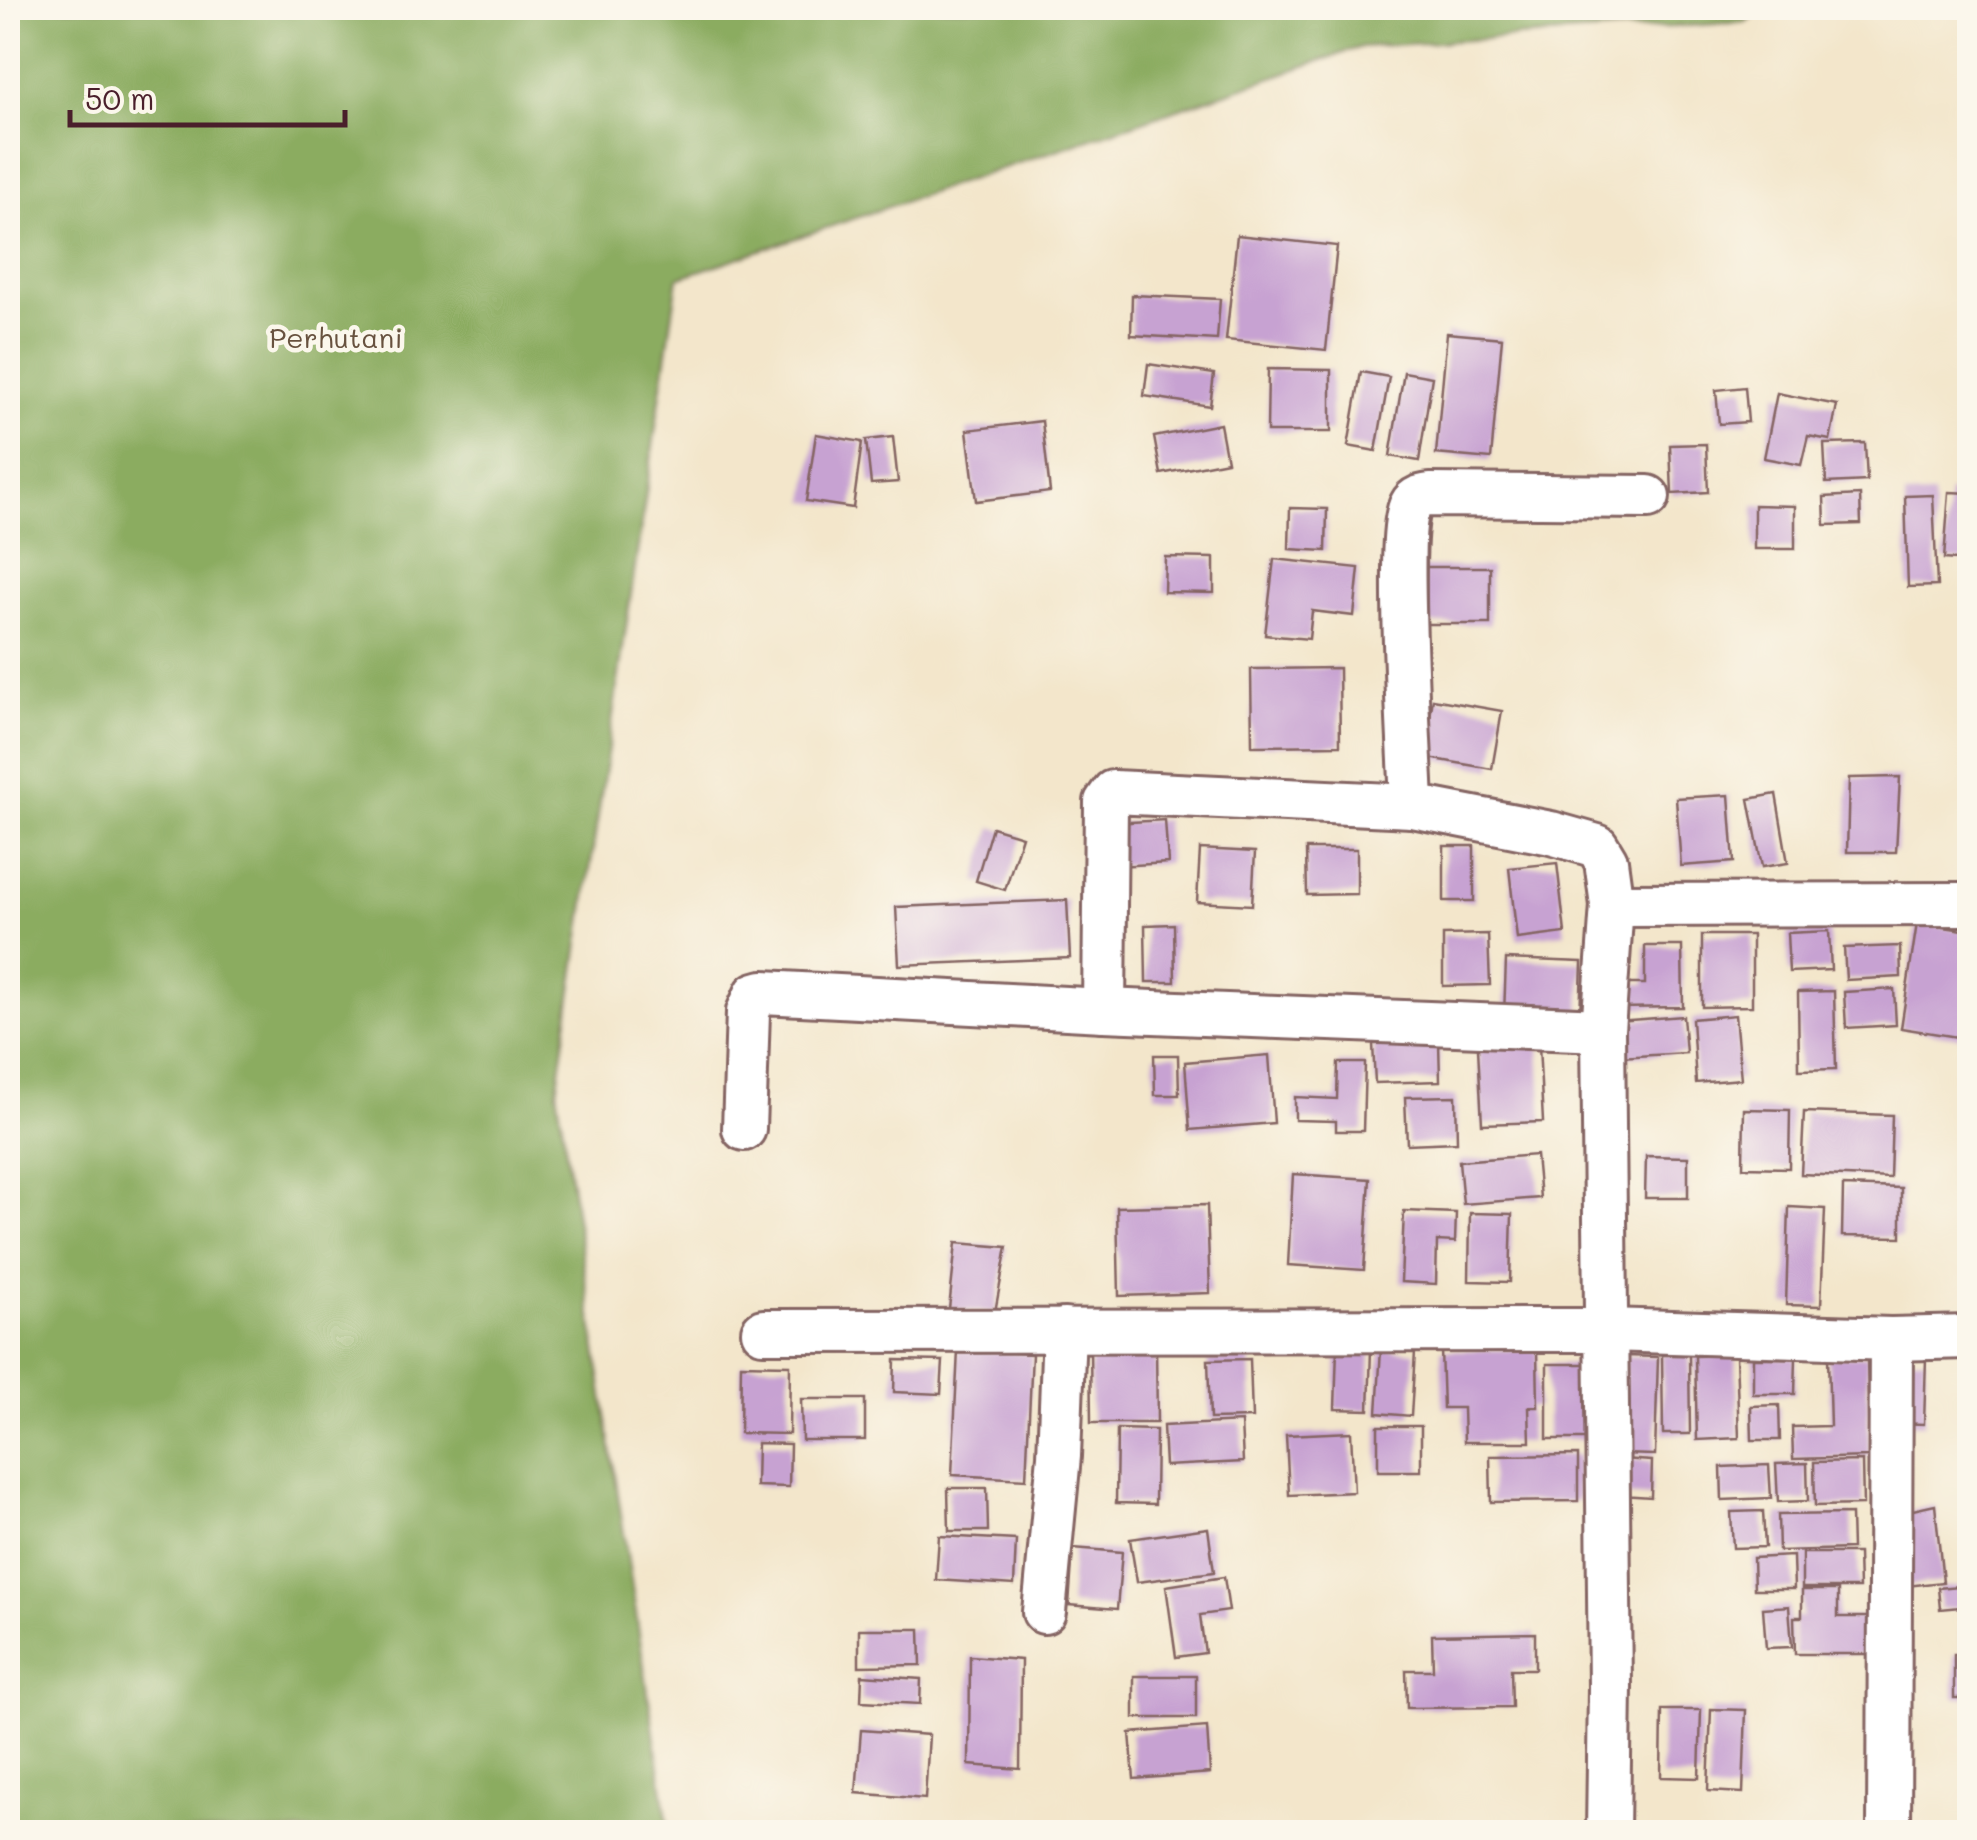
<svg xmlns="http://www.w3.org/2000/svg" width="1977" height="1840" font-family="Mali,sans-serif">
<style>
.forest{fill:#8bac61;stroke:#6a6646;stroke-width:2.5}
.building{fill:#c7a2d2}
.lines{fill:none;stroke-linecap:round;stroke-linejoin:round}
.minor-casing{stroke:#856563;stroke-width:48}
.minor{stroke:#fff;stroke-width:42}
.labels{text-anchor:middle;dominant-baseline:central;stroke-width:9;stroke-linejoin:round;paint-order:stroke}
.park-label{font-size:28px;fill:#68523f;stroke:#fbf7ec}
</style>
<rect width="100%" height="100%" fill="#fbf7ec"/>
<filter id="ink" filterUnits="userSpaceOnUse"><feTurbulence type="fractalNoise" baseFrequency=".01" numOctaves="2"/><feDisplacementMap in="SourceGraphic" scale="20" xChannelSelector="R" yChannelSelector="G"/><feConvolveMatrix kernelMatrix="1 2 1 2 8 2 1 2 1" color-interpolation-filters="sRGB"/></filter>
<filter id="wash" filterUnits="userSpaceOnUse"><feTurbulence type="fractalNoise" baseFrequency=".0048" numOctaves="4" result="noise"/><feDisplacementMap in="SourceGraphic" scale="40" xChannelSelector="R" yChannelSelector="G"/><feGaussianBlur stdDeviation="2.25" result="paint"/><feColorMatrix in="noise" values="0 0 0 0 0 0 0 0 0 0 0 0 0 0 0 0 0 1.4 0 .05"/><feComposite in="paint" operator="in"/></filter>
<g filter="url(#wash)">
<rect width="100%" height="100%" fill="#f3e6cb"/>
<path class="forest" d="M 8,8 L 1767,8 L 1745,22 L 1361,47 L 678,278 L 557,1091 L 669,1832 L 8,1832 Z"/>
<g id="blocks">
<g class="building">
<path d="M 1237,235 L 1337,246 L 1326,350 L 1226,340 Z"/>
<path d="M 1132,295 L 1220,299 L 1217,340 L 1131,335 Z"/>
<path d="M 1447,333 L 1502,338 L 1491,459 L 1436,454 Z"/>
<path d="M 1148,364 L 1214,374 L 1210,406 L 1144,396 Z"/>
<path d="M 1268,369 L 1331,370 L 1331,432 L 1267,432 Z"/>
<path d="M 1361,372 L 1389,377 L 1376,451 L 1348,446 Z"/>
<path d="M 1404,372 L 1432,377 L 1419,461 L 1390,456 Z"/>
<path d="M 1745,387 L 1748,422 L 1719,424 L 1716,390 Z"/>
<path d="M 1777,393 L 1837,405 L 1830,440 L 1808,436 L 1801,465 L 1764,458 Z"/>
<path d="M 1042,421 L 1050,492 L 976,501 L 967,430 Z"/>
<path d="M 1220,424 L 1227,461 L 1161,474 L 1154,437 Z"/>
<path d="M 816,434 L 862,442 L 853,508 L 806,501 Z"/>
<path d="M 893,437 L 898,482 L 871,484 L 866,440 Z"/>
<path d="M 1865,443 L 1867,481 L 1826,483 L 1824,444 Z"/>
<path d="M 1706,444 L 1708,492 L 1672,494 L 1670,445 Z"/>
<path d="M 1949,492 L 1970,493 L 1970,561 L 1944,559 Z"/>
<path d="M 1860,495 L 1861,524 L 1825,525 L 1824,497 Z"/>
<path d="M 1933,495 L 1937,586 L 1908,587 L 1905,496 Z"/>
<path d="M 1754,505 L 1795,506 L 1795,549 L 1754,549 Z"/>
<path d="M 1290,508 L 1327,509 L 1326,551 L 1289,549 Z"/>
<path d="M 1165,557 L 1214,558 L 1214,593 L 1164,592 Z"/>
<path d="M 1274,559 L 1359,568 L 1354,616 L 1312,611 L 1309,639 L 1265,635 Z"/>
<rect x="1416" y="567" width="74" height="57"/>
<path d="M 1339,668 L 1340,745 L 1252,746 L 1251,669 Z"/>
<path d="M 1433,699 L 1502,711 L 1492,769 L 1423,757 Z"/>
<path d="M 1900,777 L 1896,852 L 1847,852 L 1849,778 Z"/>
<path d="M 1776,794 L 1788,863 L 1762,867 L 1749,799 Z"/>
<path d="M 1729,795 L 1734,862 L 1681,866 L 1676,798 Z"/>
<path d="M 1165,820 L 1168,863 L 1117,866 L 1114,823 Z"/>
<path d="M 992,827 L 1022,836 L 1005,890 L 976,881 Z"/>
<rect x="1444" y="846" width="30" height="55"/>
<path d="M 1200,849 L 1255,852 L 1252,905 L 1197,902 Z"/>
<path d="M 1306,849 L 1357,849 L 1357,894 L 1307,895 Z"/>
<path d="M 1557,863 L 1565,933 L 1517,939 L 1509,868 Z"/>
<path d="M 1067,900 L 1070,958 L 899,965 L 896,907 Z"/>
<path d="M 1917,923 L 1970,931 L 1970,1039 L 1901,1028 Z"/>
<path d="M 1174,924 L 1175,982 L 1146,982 L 1145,925 Z"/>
<path d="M 1829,931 L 1831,970 L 1789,972 L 1787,933 Z"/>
<path d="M 1488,934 L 1490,985 L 1443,986 L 1443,935 Z"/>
<path d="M 1702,935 L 1752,935 L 1752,1006 L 1702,1007 Z"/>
<path d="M 1645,946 L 1682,946 L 1683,1007 L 1615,1008 L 1615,984 L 1645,984 Z"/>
<path d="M 1900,946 L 1901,977 L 1846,980 L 1844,948 Z"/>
<path d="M 1506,959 L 1582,962 L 1580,1020 L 1504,1016 Z"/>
<path d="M 1894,989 L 1896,1025 L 1846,1028 L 1844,992 Z"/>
<path d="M 1834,991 L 1836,1069 L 1799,1070 L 1798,992 Z"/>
<path d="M 1735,1015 L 1741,1079 L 1696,1083 L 1692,1019 Z"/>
<path d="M 1683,1016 L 1686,1053 L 1620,1057 L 1617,1021 Z"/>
<path d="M 1439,1042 L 1440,1081 L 1375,1083 L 1373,1044 Z"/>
<path d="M 1539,1045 L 1543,1122 L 1482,1124 L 1478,1048 Z"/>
<path d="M 1154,1055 L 1178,1055 L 1179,1095 L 1155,1095 Z"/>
<path d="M 1269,1055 L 1274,1123 L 1190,1130 L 1185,1062 Z"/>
<path d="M 1338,1063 L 1365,1063 L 1363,1131 L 1336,1131 L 1336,1121 L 1295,1120 L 1295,1097 L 1337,1099 Z"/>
<path d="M 1456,1096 L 1457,1142 L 1407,1144 L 1405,1097 Z"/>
<path d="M 1744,1109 L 1790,1110 L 1789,1168 L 1743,1167 Z"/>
<path d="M 1804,1112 L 1892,1115 L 1890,1178 L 1801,1174 Z"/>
<path d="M 1536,1155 L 1540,1198 L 1463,1204 L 1459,1161 Z"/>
<path d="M 1646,1156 L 1688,1157 L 1688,1198 L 1645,1198 Z"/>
<path d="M 1293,1174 L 1370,1179 L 1364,1270 L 1288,1265 Z"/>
<path d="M 1843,1186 L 1901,1188 L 1901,1237 L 1842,1236 Z"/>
<path d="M 1207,1205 L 1210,1293 L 1119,1296 L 1117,1207 Z"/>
<path d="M 1789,1207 L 1825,1209 L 1821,1306 L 1786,1305 Z"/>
<path d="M 1404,1211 L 1456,1213 L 1455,1242 L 1437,1241 L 1436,1284 L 1401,1282 Z"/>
<path d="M 1470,1213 L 1512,1214 L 1510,1282 L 1469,1281 Z"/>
<path d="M 956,1243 L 1007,1247 L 995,1312 L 949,1309 Z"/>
<path d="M 1156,1346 L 1157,1423 L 1091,1423 L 1090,1347 Z"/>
<path d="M 1337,1348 L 1371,1349 L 1369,1410 L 1335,1409 Z"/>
<path d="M 1381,1349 L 1415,1352 L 1411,1416 L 1377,1413 Z"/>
<path d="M 958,1350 L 1032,1354 L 1026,1479 L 952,1475 Z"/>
<path d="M 1441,1350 L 1537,1350 L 1538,1407 L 1529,1407 L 1530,1442 L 1464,1442 L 1463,1408 L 1443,1408 Z"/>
<path d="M 1662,1355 L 1689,1355 L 1690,1434 L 1663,1434 Z"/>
<path d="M 1736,1355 L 1739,1438 L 1697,1440 L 1695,1356 Z"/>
<path d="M 1625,1356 L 1658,1357 L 1655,1455 L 1622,1454 Z"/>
<path d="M 1867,1356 L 1869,1457 L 1793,1459 L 1792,1427 L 1830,1426 L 1828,1357 Z"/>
<path d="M 1900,1357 L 1926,1358 L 1924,1424 L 1897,1423 Z"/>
<path d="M 1753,1358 L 1796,1358 L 1795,1394 L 1753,1394 Z"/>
<path d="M 1250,1359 L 1252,1418 L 1210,1419 L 1208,1360 Z"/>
<path d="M 895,1360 L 943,1361 L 941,1394 L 894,1392 Z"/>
<path d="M 741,1364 L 790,1365 L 789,1434 L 740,1433 Z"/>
<rect x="1547" y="1364" width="48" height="75"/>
<path d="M 801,1399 L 865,1399 L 865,1440 L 802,1440 Z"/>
<path d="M 1779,1405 L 1780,1440 L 1752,1440 L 1751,1406 Z"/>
<path d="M 1241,1422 L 1243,1462 L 1165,1466 L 1163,1426 Z"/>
<rect x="1378" y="1426" width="43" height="45"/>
<path d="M 1117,1429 L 1156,1430 L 1155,1504 L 1116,1503 Z"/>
<path d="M 1351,1432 L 1354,1492 L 1289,1495 L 1286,1435 Z"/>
<path d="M 757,1443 L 790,1444 L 789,1487 L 756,1486 Z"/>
<path d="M 1578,1455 L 1578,1501 L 1491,1502 L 1490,1456 Z"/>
<path d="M 1622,1459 L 1652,1461 L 1651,1497 L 1621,1495 Z"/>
<path d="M 1862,1461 L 1863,1505 L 1815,1506 L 1814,1462 Z"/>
<path d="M 1807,1463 L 1808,1501 L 1778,1502 L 1776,1464 Z"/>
<path d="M 1769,1465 L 1771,1498 L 1722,1500 L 1721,1467 Z"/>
<path d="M 948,1488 L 987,1488 L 988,1531 L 949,1531 Z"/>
<path d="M 1935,1505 L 1943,1582 L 1897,1587 L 1904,1512 Z"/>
<path d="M 1763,1511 L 1765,1547 L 1733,1548 L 1731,1512 Z"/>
<path d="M 1851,1514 L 1852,1549 L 1779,1551 L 1778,1515 Z"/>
<path d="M 1208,1528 L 1214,1572 L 1137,1582 L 1130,1539 Z"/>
<path d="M 939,1536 L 1016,1540 L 1014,1585 L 936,1580 Z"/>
<path d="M 1073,1548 L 1122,1552 L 1117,1609 L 1069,1605 Z"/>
<path d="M 1802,1553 L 1858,1553 L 1859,1588 L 1802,1588 Z"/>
<path d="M 1793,1556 L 1794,1589 L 1754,1589 L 1753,1558 Z"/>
<path d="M 1224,1577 L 1229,1611 L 1200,1615 L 1205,1653 L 1176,1657 L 1166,1586 Z"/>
<path d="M 1970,1585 L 1970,1606 L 1940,1609 L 1938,1588 Z"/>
<path d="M 1802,1590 L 1838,1590 L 1838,1617 L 1870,1617 L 1869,1654 L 1795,1654 L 1794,1617 L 1802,1617 Z"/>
<path d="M 1789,1606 L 1792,1647 L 1766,1648 L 1763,1608 Z"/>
<path d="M 1962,1613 L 1970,1613 L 1970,1647 L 1961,1647 Z"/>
<path d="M 859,1629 L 920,1629 L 921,1665 L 859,1666 Z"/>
<path d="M 1535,1633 L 1535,1669 L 1511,1669 L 1512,1707 L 1407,1708 L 1406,1670 L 1433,1670 L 1432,1635 Z"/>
<rect x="1954" y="1654" width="16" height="44"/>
<path d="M 970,1656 L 1021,1660 L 1020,1769 L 969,1765 Z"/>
<path d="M 862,1675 L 921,1679 L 920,1704 L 861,1701 Z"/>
<rect x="1134" y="1676" width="62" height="42"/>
<path d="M 1711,1709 L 1746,1710 L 1743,1793 L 1708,1791 Z"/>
<path d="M 1662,1710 L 1701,1710 L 1699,1778 L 1661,1777 Z"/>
<path d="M 1207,1727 L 1210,1773 L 1134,1779 L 1130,1733 Z"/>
<path d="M 861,1730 L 929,1735 L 925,1799 L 856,1793 Z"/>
</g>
</g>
</g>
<g filter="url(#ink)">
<use href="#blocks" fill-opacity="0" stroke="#856563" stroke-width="2.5"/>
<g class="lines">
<defs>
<g id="minor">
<path d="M 1648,497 L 1430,495 C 1422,496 1415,497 1411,505 C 1395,528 1411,762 1412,806 L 1551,833 L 1597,846 L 1606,861 L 1612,905 L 1970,904"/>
<path d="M 1104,1010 L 1106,802 L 1113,792 L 1412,806"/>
<path d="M 1603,1030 L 1610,1687 L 1608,1832"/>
<path d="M 744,1129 L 748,1012 L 756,994 L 763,992 L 1104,1010 L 1603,1030 L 1612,905"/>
<path d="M 763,1331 L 1608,1330 L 1891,1339 L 1970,1337"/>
<path d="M 1044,1612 L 1059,1456 L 1064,1330"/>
<path d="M 1889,1832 L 1891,1339"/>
</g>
</defs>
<use href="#minor" class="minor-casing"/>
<use href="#minor" class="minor"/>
</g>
</g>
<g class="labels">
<g class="park-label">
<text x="336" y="337">Perhutani</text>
</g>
</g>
<rect width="1977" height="1840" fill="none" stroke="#fbf7ec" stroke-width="40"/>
<path d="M70 110v15h275v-15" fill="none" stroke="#4a1f2b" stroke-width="5"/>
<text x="85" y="110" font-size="30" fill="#4a1f2b" stroke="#fbf7ec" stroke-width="8" paint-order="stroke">50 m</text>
</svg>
